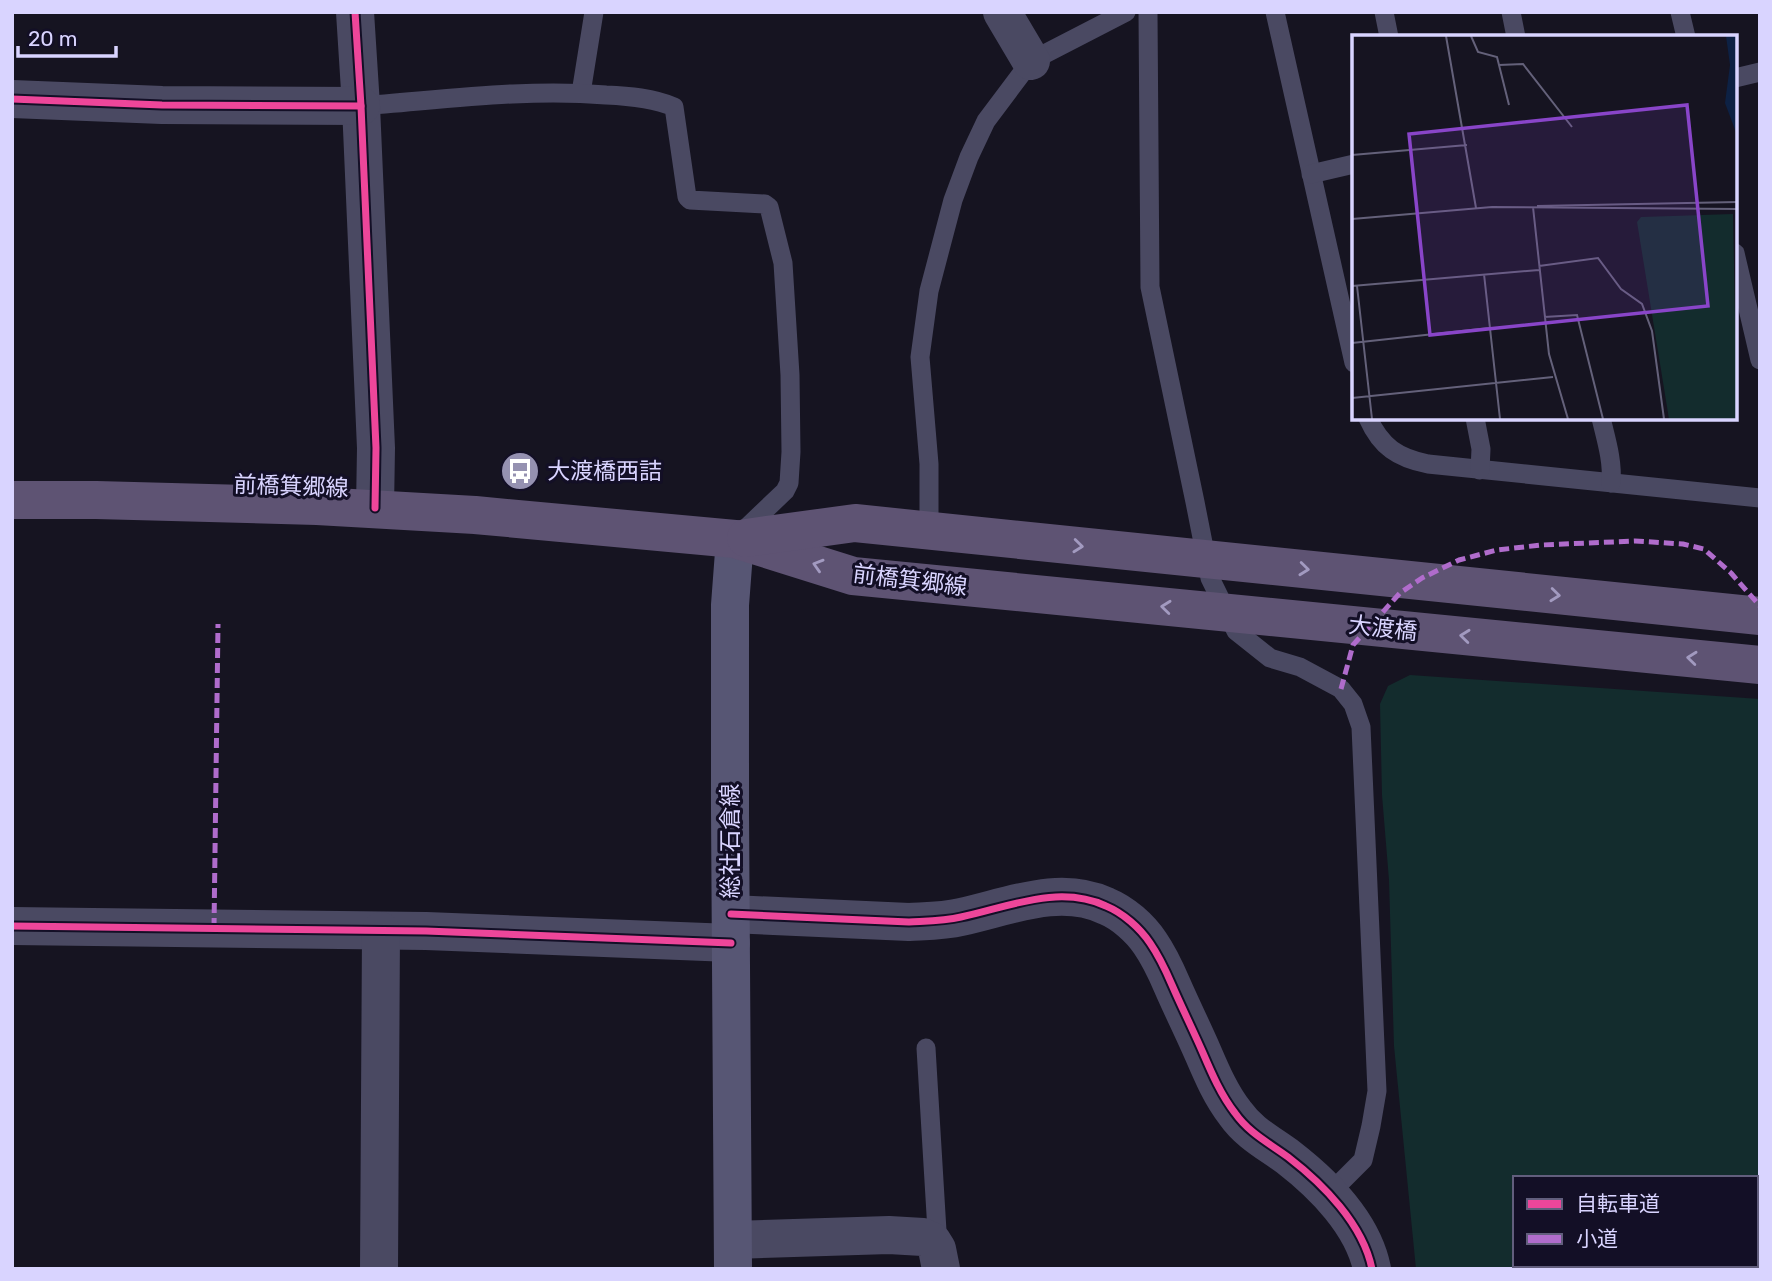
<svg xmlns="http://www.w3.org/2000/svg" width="1772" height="1281" font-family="Rubik,'Noto Sans JP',sans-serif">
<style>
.green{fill:#132c2d;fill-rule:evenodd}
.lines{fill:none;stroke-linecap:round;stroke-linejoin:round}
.service{stroke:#4a4962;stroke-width:19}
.minor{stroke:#4a4962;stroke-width:38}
.secondary{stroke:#575674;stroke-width:38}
.primary{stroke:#5e5373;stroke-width:38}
.quiet{stroke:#b06ccc;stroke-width:5;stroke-dasharray:10 5;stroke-linecap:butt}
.cycleway-casing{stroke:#130f26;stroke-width:11}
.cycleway{stroke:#ed469a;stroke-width:7}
.oneway{stroke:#a29ac0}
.labels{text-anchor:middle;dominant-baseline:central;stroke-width:6;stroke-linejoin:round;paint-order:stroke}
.poi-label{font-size:23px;fill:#d9d4ff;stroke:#130f26;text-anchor:start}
.street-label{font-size:23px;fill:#d9d4ff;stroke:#130f26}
.inset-road{fill:none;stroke:#64617a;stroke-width:2}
.view{fill:#8945c9;fill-opacity:0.15;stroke:#8945c9;stroke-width:3.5}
.inset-edge{fill:none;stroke:#d9d4ff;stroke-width:3.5}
</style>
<rect width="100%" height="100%" fill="#161421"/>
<path class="green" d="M 1410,675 L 1760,699 L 1760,1269 L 1416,1269 L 1394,1046 L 1389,880 L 1382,795 L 1380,704 L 1388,686 ZM 1515,1178 L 1756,1178 L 1756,1265 L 1515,1265 Z"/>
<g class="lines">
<g class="service">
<path d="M 1148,12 L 1150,287 L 1195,502 L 1210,578 L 1236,631 L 1270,658 L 1300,667 L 1341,689 L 1353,704 L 1361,727 L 1377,1091 L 1371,1126 L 1363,1160 L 1329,1194"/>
<path d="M 1275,12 L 1354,363"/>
<path d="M 1384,12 L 1389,37"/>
<path d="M 1511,12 L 1516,37"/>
<path d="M 1680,12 L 1686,37"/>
<path d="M 1735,78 L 1760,72"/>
<path d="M 581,93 L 594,12"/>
<path d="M 361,106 C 442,100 525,88 606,95 C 629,96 653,98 674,107 L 687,197 L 690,200 L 765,204 L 769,207 L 783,263 L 790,375 L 791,452 L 789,483 L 785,491 L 741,533"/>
<path d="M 1311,174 L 1354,164"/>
<path d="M 1735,253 L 1760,360"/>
<path d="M 1368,418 C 1381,447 1398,458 1428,464 L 1760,498"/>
<path d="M 1475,418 L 1481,449 L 1480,470"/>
<path d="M 1601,418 C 1606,439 1613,461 1611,483"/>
<path d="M 929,531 L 929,464 L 920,357 L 929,291 L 953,200 L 969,157 L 986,121 L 1031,61 L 1126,12"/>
<path d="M 926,1048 L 937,1231 L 937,1237 L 932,1241"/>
</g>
<g class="minor">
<path d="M 355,12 L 361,106 L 376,448 L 375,508"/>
<path d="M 1002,12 L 1031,61"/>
<path d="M 12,99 L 162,105 L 361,106"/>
<path d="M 731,914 L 909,922 C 926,921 944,921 961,917 C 1008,907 1059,884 1106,906 C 1123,913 1140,928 1150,943 C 1159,956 1166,971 1172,985 C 1182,1008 1193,1030 1203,1053 C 1212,1074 1221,1095 1235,1113 C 1249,1133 1269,1143 1288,1157 C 1323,1184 1363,1224 1372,1269"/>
<path d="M 12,926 L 426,931 L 731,943"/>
<path d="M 733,1240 L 889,1235 L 923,1237 L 932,1241 L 937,1249 L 941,1269"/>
<path d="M 379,1269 L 381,931"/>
</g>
<path class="secondary" d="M 733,1269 L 730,812 L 730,605 L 735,539"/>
<g class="primary">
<path d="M 12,500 L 96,500 L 317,506 L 475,515 L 735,539 L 853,576 L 1760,665"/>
<path d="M 746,538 L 855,523 L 1760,616"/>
</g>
<g class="quiet">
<path d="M 1341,689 L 1353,645 L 1400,593 L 1422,578 L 1459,560 L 1497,550 L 1541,545 L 1635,541 L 1683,544 L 1704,549 L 1731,573 L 1760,606"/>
<path d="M 214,928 L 218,624"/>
</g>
<defs>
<g id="cycleway">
<path d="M 355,12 L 361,106 L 376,448 L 375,508"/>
<path d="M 12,99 L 162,105 L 361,106"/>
<path d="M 731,914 L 909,922 C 926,921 944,921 961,917 C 1008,907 1059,884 1106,906 C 1123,913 1140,928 1150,943 C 1159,956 1166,971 1172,985 C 1182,1008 1193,1030 1203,1053 C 1212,1074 1221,1095 1235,1113 C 1249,1133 1269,1143 1288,1157 C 1323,1184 1363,1224 1372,1269"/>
<path d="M 12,926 L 426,931 L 731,943"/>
</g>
</defs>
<use href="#cycleway" class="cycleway-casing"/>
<use href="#cycleway" class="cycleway"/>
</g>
<defs><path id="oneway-chevron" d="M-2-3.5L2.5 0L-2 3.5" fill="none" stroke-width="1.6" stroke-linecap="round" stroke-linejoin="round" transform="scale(1.75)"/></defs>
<g class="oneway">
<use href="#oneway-chevron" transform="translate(1078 546) rotate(6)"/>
<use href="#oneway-chevron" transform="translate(818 565) rotate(-163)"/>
<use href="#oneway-chevron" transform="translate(1304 569) rotate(6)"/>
<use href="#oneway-chevron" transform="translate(1555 595) rotate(6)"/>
<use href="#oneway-chevron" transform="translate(1166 607) rotate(-174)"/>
<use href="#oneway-chevron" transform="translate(1465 636) rotate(-174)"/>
<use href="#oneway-chevron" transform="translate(1692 658) rotate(-174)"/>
</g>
<defs>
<symbol id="bus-disc" viewBox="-11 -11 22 22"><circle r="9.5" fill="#9591b1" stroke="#130f26"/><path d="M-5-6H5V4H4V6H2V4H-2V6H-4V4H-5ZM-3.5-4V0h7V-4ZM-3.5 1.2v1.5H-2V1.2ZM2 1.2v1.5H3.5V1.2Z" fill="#fff"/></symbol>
</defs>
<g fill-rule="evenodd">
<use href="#bus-disc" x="498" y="449" width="44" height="44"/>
</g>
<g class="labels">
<g class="poi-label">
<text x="547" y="471">大渡橋西詰</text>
</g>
<g class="street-label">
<text transform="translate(291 486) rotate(2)">前橋箕郷線</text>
<text transform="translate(910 580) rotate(7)">前橋箕郷線</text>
<text transform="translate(1383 628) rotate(6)">大渡橋</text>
<text transform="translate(730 841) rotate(-90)">総社石倉線</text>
</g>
</g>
<g transform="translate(1352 35)">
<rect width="385" height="385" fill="#161421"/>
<path d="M 381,179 L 385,384 L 317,384 L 285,187 L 289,182 Z" fill="#132c2d"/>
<path d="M 374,1 L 385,1 L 385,100 L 373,68 L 378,30 Z" fill="#0d2144"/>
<path class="inset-road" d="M 94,1 L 124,173M 119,1 L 126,17 L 145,22 L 157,70M 147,30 L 171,29 L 220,92M 0,120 L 115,110M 185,171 L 385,167M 181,172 L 197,319 L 216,384M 0,184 L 140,172 L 385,174M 187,231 L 246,223 L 269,254 L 290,269 L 300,296 L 312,384M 132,239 L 148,384M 0,251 L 187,235M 5,251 L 20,384M 192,282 L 225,280 L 251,384M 0,308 L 137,293M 0,363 L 201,342"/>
<path class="view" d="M 335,70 L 356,271 L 78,300 L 57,99 Z"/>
<rect width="385" height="385" class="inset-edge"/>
</g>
<rect width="1772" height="1281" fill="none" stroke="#d9d4ff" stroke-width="28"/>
<rect x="1513" y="1176" width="245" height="91" fill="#130f26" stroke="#625e7d" stroke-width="2"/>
<rect x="1527" y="1199" width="35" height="10" fill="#ed469a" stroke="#625e7d" stroke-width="2"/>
<text x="1576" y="1211" font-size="21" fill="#d9d4ff">自転車道</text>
<rect x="1527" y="1234" width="35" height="10" fill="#b06ccc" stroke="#625e7d" stroke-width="2"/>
<text x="1576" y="1246" font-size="21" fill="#d9d4ff">小道</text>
<path d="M18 46v10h98v-10" fill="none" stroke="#d9d4ff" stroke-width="3.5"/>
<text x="28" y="46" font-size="21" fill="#d9d4ff" stroke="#130f26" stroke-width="5" paint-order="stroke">20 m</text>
</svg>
